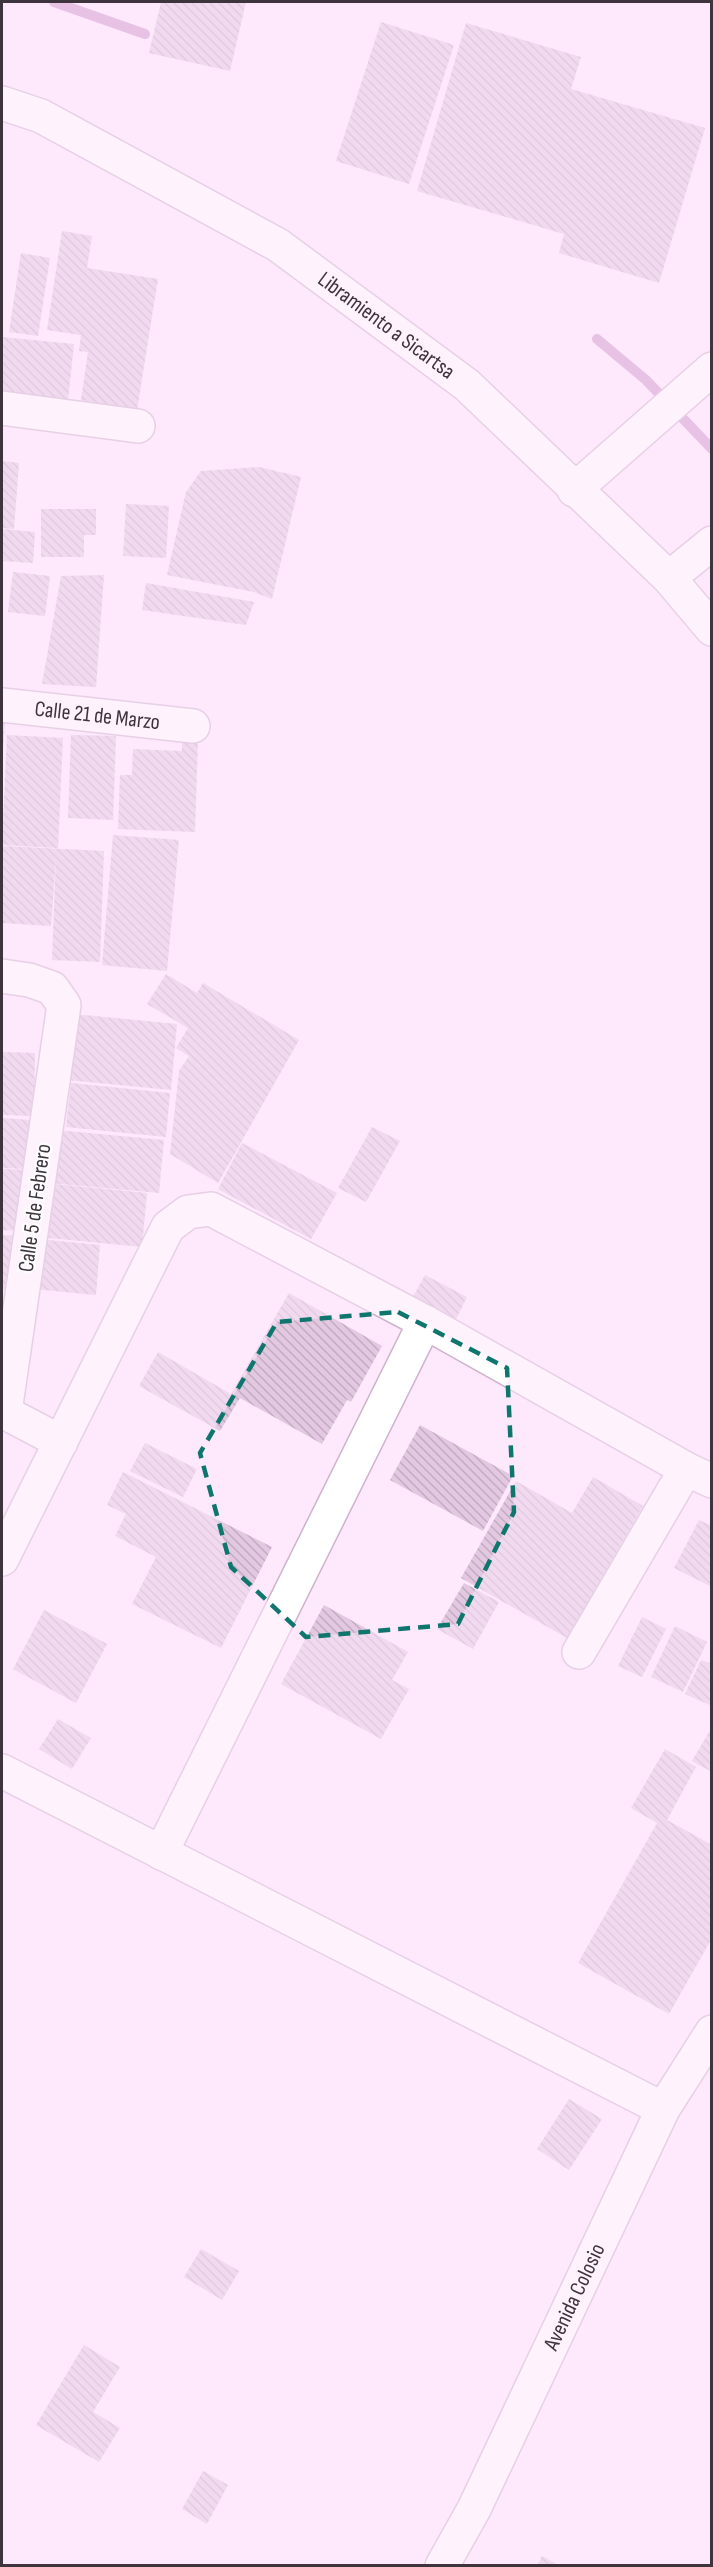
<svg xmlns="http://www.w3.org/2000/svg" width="713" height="2567" font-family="'Sofia Sans Condensed',sans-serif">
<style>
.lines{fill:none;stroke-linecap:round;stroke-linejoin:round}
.stream{stroke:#cc95c9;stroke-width:10}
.building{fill:url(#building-back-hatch)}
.street-casing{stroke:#cdb4cc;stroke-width:36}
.secondary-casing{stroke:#cdb4cc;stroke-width:36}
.street{stroke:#fff;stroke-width:33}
.secondary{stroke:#fff;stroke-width:33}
.marked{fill:none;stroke:#0f766e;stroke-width:4.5;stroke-dasharray:12 8;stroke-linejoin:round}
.labels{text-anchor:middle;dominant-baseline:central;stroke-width:4.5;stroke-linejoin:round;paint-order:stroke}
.street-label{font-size:22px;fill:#3e343e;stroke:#fdfdfd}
</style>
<defs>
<pattern id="building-back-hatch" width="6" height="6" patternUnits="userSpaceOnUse" patternTransform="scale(1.5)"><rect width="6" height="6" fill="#e2c8e0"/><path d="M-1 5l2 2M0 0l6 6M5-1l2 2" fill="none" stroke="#c3acc1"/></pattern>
</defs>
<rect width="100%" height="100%" fill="#fee8fc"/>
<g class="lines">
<g class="stream">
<path d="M 54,2 L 145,34"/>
<path d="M 597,339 L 646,380 L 712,449"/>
</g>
</g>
<g class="building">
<path d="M 161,2 L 246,2 L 230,71 L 149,53 Z"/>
<path d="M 381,22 L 454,45 L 409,184 L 336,161 Z"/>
<path d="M 466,23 L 581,57 L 571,89 L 705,128 L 659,283 L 559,253 L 564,234 L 417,191 Z"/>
<path d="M 62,231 L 92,236 L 87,268 L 158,279 L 137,410 L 81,400 L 88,352 L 79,351 L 81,335 L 47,330 Z"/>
<path d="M 21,253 L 50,258 L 38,336 L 9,332 Z"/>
<path d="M 2,337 L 74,344 L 68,400 L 2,393 Z"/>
<path d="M 2,461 L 19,463 L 14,529 L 2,528 Z"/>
<path d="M 259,467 L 301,477 L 272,599 L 254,592 L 167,575 L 186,492 L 201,471 Z"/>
<path d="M 126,504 L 169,506 L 166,558 L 123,556 Z"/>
<path d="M 41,509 L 96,509 L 96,535 L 84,535 L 84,557 L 41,557 Z"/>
<path d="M 2,529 L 35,532 L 33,563 L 2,561 Z"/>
<path d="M 13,572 L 50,576 L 45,616 L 8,612 Z"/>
<path d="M 104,575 L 96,687 L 42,684 L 61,576 Z"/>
<path d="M 146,583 L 254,602 L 246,625 L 142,610 Z"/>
<path d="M 2,717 L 5,717 L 3,755 L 2,755 Z"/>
<path d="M 7,735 L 63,738 L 58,848 L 2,845 Z"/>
<path d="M 71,735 L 116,736 L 113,820 L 68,818 Z"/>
<path d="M 182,740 L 198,740 L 195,832 L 118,829 L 120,775 L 132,775 L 133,749 L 182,751 Z"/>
<path d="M 113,835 L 179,840 L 167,971 L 102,965 Z"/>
<path d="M 2,846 L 104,851 L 100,962 L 52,960 L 56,857 L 51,926 L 2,923 Z"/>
<path d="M 166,974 L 197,993 L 203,983 L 299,1040 L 218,1183 L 170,1154 L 179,1071 L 189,1056 L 176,1048 L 188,1028 L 147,1004 Z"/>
<path d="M 74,1014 L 177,1024 L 171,1090 L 67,1080 Z"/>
<path d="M 2,1052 L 35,1053 L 34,1116 L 2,1115 Z"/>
<path d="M 71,1083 L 170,1093 L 166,1137 L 66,1127 Z"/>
<path d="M 2,1118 L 30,1120 L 27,1169 L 2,1168 Z"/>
<path d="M 372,1127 L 400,1141 L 366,1202 L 338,1188 Z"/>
<path d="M 56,1130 L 164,1140 L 159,1193 L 50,1183 Z"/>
<path d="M 242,1143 L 337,1193 L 311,1239 L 218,1189 Z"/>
<path d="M 2,1169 L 27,1170 L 24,1231 L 2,1230 Z"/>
<path d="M 44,1183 L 147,1193 L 142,1247 L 39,1237 Z"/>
<path d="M 2,1235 L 18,1236 L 13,1290 L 2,1289 Z"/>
<path d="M 38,1239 L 100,1245 L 96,1295 L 34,1289 Z"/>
<path d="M 425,1275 L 467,1297 L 456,1319 L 413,1297 Z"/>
<path d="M 289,1293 L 382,1346 L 351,1402 L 312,1380 L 347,1400 L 322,1444 L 240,1398 L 220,1431 L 139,1386 L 158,1352 L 231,1394 Z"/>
<path d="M 420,1425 L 513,1476 L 483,1531 L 390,1480 Z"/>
<path d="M 145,1443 L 197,1469 L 183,1497 L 130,1471 Z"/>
<path d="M 123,1472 L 272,1547 L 221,1648 L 132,1604 L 156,1557 L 115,1536 L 126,1514 L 107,1505 Z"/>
<path d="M 593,1477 L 643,1506 L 567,1638 L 461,1578 L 516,1481 L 572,1513 Z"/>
<path d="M 699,1520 L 712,1526 L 712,1587 L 674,1568 Z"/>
<path d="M 464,1583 L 499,1602 L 473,1649 L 437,1629 Z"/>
<path d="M 324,1605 L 408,1652 L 392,1680 L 409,1689 L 381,1739 L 281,1684 Z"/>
<path d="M 44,1610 L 107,1644 L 76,1703 L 13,1669 Z"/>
<path d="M 642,1617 L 666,1629 L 642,1677 L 618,1666 Z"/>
<path d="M 675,1626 L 707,1642 L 683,1692 L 651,1677 Z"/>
<path d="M 701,1660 L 712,1664 L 712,1706 L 685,1694 Z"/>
<path d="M 58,1719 L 91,1738 L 72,1769 L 39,1749 Z"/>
<path d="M 712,1727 L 712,1772 L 692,1761 Z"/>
<path d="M 665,1749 L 696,1767 L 667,1820 L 712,1845 L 712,1938 L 669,2014 L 578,1963 L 657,1823 L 631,1808 Z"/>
<path d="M 569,2099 L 602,2119 L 569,2170 L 537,2149 Z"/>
<path d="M 201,2249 L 239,2271 L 222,2300 L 184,2277 Z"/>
<path d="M 84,2345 L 120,2367 L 93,2412 L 120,2428 L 99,2462 L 36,2425 Z"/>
<path d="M 203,2471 L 228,2485 L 207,2524 L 182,2509 Z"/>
<path d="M 542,2556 L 560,2566 L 537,2566 Z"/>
</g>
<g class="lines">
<defs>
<g id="street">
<path d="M 2,408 L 138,426"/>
<path d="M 574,490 L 712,369"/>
<path d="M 669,578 L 712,543"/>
<path id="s1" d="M 2,705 L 193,726"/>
<path d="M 2,976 L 29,980 L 52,988 L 64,1005 L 5,1412"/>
<path d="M 2,1411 L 61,1442"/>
<path d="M 2,1559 L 168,1227 L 188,1212 L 211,1209 L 425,1322 L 686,1469 L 712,1481"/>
<path d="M 579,1652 L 686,1469"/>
<path d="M 2,1771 L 663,2109"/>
<path d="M 161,1853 L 425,1322"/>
</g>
<g id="secondary">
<path id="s2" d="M 2,103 L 41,116 L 278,245 L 467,385 L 669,578 L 712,629"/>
<path id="s3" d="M 442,2566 L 474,2509 L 663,2109 L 712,2032"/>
</g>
</defs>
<use href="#street" class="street-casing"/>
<use href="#secondary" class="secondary-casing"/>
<use href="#street" class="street"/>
<use href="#secondary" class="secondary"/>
</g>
<path d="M0 0H713V2567H0ZM 398,1312 L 507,1368 L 514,1512 L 458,1624 L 306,1637 L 231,1567 L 200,1453 L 277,1322 Z" fill="#fee8fc" fill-opacity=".55" fill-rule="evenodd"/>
<path class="marked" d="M 398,1312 L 507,1368 L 514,1512 L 458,1624 L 306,1637 L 231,1567 L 200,1453 L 277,1322 Z"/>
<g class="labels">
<g class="street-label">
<text stroke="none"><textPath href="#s2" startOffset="446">Libramiento a Sicartsa</textPath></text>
<text stroke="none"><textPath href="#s1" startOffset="96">Calle 21 de Marzo</textPath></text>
<text transform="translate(35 1208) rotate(-82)">Calle 5 de Febrero</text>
<text stroke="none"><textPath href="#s3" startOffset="300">Avenida Colosio</textPath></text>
</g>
</g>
<rect width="713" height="2567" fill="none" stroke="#3e343e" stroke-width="6"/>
</svg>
